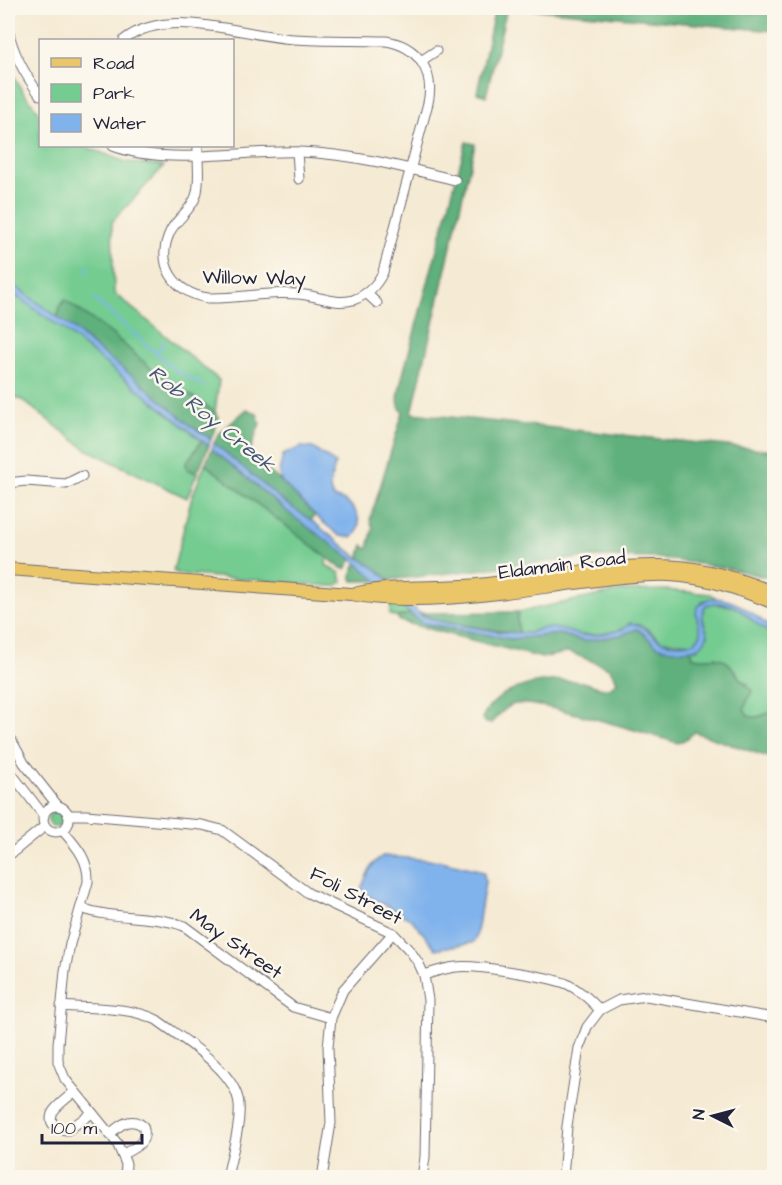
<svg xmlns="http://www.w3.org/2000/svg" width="782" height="1185" font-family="'Architects Daughter',sans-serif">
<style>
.green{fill:#74cc91;stroke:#4b7766;stroke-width:1.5}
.forest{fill:#5fb07b;stroke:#40695b;stroke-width:1.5}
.water{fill:#80b2ec;stroke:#516a94;stroke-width:1.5}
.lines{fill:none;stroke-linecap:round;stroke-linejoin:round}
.stream{stroke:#80b2ec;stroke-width:2}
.minor-casing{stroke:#6c6870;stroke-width:11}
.major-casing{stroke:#6c6870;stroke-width:14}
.minor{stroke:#fff;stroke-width:9}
.major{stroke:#ebc669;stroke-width:12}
.labels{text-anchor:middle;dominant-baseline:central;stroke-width:5;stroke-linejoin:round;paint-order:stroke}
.street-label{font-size:20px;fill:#22223b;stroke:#fbf7ec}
.water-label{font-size:21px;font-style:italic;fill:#435479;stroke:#fbf7ec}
</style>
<rect width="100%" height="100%" fill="#fbf7ec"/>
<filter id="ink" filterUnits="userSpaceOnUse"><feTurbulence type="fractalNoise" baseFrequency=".0167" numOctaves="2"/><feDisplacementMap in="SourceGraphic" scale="12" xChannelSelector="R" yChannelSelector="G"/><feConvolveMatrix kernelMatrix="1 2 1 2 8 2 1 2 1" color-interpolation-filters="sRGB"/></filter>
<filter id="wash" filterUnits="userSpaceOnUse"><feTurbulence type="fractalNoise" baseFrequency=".008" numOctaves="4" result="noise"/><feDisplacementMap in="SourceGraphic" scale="24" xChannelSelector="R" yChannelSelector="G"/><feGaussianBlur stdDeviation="1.35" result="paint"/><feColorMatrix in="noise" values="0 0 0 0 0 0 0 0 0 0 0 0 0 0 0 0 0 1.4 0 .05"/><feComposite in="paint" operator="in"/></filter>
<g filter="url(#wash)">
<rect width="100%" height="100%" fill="#f5ead3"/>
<g class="green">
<path d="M 8,65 L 23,92 L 40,113 L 40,146 L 84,146 L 126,162 L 164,166 L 112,222 L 114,293 L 219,380 L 215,412 L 153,370 L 113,335 L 65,300 L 60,306 L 58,317 L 8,281 Z"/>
<path d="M 8,290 L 60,327 L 202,441 L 186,463 L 187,469 L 197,473 L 187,498 L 86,449 L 22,400 L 8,395 Z"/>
<path d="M 205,464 L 327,555 L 326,565 L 340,573 L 342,582 L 336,586 L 331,586 L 179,574 L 173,571 L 191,500 Z"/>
<path d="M 666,590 L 711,594 L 716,598 L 702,601 L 698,621 L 701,634 L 695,643 L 662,641 L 646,628 L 630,623 C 613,643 545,632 519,633 L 517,619 L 519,612 L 620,591 Z"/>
<path d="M 391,604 L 398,604 L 410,614 L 397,617 L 390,615 Z"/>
<path d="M 714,604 L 734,606 L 774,635 L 774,712 C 763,713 751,725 744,710 L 748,684 L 739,678 L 736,671 L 716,657 L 707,659 L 692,657 L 691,649 L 697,649 L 708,635 C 705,624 699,615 706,605 Z"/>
<circle cx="56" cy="819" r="8"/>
</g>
<g class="forest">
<path d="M 495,8 L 507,8 L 486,96 L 477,93 Z"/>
<path d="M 516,8 L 693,8 L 774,15 L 774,31 Z"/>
<path d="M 466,142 L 475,144 L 412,413 L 774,451 L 774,579 L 726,568 L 658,558 L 589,557 L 389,580 L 377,569 L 359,559 L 363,545 L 367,549 L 368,548 L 373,528 L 370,520 L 403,412 C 394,403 400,389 402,378 Z"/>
<path d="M 65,300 L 113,335 L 153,370 L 215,412 L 219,417 L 211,439 L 191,426 L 58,317 L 60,306 Z"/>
<path d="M 247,409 L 257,414 L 260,423 L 250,451 L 253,459 L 281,481 L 315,515 L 311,520 L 284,502 L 214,443 L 219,434 Z"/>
<path d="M 202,441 L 209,446 L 197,473 L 187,469 L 186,463 Z"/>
<path d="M 212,449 L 294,517 L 352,559 L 346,569 L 341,568 L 205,464 Z"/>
<path d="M 357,562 L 378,581 L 353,581 L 351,575 Z"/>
<path d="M 519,612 L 517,619 L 519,633 L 515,633 L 442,622 L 419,613 Z"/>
<path d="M 410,614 L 421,622 L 429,625 L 511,639 L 559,634 L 584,641 L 621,635 L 637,629 C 645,633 649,640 656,645 C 665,651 680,649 691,649 L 693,657 C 721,661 720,649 739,677 C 742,682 748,685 752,691 L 744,709 C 751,725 763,713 774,712 L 774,759 L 694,732 L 688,738 L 678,743 C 653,736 529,696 512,705 C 504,708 497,717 491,723 L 486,723 L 482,718 C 499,684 548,677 582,682 C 590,683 597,688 605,688 C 611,688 613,686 617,681 L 609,668 L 569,652 L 542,658 L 425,628 L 400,621 L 397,617 Z"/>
</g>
<g class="water">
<path d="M 8,281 L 74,329 L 86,341 L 134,377 L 191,426 L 211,439 L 209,446 L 60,327 L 8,290 Z"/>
<path d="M 214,443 L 284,502 L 311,520 L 356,556 L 377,569 L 393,585 L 382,585 L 352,559 L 294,517 L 212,449 Z"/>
<path d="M 301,447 L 313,448 L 335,463 C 334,476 325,486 334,498 C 352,499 368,522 353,537 L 340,536 L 320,520 L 281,481 L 279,472 L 283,455 Z"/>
<path d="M 716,598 C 745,602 751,615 774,629 L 774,635 C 747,623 742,597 706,605 C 699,615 704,624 708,635 C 705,640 704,644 699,647 C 690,652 665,651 656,645 C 649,640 645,633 637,629 L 621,635 L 584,641 L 559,634 L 511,639 L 422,623 L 398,604 L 410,604 L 421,615 L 442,622 L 501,632 L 530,633 C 547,622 564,631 581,635 C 591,637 603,634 614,631 C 621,630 625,629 630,623 C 647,625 647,633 660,640 C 669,645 685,644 695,642 L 701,634 L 696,614 L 697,607 L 708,599 Z"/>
<path d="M 383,856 L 441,861 L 479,870 L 484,873 L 485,882 L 476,938 L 472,943 L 436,949 L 412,920 L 363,893 L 361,889 C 367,876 370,863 383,856 Z"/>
</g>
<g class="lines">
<g class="stream">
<path d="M 8,230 L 18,221"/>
<path d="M 87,271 L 88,267"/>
<path d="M 94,299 L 177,371 L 204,386"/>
<path d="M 157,353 L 165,341"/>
</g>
</g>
</g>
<g filter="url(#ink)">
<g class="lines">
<defs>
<g id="minor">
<path d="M 8,29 C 13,54 25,75 40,95"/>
<path d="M 124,40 C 167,5 243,36 294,39 C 325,41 356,40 386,41 C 418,46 435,72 428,103 L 383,272 C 377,285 367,295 353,300 C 338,304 326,299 311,296 C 277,289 242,299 208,298 C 174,293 154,263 171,230 C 178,218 191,210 196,196 C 201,181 197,162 198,146"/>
<path d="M 421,61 L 436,51"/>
<path d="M 113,146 C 166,166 242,150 299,152 C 353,154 403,167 455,180"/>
<path d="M 297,152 L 299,179"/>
<path d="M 366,293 L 377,303"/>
<path d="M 8,483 L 26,481 L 66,484 L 82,476"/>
<path d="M 8,734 L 24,763 L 58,806"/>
<path d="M 8,769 L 44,816"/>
<circle cx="56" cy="819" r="13"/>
<path d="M 68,815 L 86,815 L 202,825 L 222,830 L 308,893 L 393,933 L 411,952 L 419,964 L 424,975 L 428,1000 L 425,1157 L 422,1178"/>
<path d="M 63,831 C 77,847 89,860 88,882 L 70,944 L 65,971 L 58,1044 L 58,1062 L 65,1079 L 117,1143 L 126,1164 L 125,1178"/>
<path d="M 8,856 L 45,826"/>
<path d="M 81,908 C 115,920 151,914 184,926 L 293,1007 L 331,1018"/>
<path d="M 424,975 C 434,972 445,968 456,967 C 473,964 551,977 567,984 C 580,990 590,1000 600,1010"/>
<path d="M 61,1006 C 92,1009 128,1006 157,1020 C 182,1039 236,1070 239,1104 C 241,1126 231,1156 227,1178"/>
<path d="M 75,1091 C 64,1102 40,1114 57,1129 L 68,1130 L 92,1113"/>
<path d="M 110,1134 C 120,1125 130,1116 143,1126 C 149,1142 135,1148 123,1154"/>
<path d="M 322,1178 L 331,1123 L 328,1047 L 331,1018 L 343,990 L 393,933"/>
<path d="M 563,1178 L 567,1126 L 579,1048 L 587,1027 L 600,1010 L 619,1000 L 646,996 L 774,1018"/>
</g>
<g id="major">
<path d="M 8,569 L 351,594 C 417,607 506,592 574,583 C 605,579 637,574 669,575 C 707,577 740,589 774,603"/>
<path d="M 358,593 C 397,585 438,589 477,585 C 537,580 598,565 659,566 C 699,566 738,578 774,593"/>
</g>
</defs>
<use href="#minor" class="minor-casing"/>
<use href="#major" class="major-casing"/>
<use href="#minor" class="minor"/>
<use href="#major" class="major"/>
</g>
</g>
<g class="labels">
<g class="street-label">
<text transform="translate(254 278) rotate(1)">Willow Way</text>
<text transform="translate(562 565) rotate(-7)">Eldamain Road</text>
<text transform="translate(356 896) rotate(28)">Foli Street</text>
<text transform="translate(236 944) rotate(35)">May Street</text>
</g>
<g class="water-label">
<text transform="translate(212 419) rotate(39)">Rob Roy Creek</text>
</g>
</g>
<rect width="782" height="1185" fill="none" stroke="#fbf7ec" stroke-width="30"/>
<rect x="39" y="39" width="195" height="108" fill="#fbf7ec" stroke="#a4a2a5" stroke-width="1.5"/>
<rect x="51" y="58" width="30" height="9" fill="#ebc669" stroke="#a4a2a5" stroke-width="1.5"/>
<text x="93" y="69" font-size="18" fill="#22223b">Road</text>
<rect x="51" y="84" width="30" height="18" fill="#74cc91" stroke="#a4a2a5" stroke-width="1.5"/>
<text x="93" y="99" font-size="18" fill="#22223b">Park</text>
<rect x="51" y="114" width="30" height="18" fill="#80b2ec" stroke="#a4a2a5" stroke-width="1.5"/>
<text x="93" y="129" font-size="18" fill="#22223b">Water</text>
<g transform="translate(713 1116) rotate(276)" stroke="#fbf7ec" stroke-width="4.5" paint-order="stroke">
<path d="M0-4.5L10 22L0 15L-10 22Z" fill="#22223b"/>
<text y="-9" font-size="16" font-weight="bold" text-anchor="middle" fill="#22223b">N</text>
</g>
<path d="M42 1134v9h100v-9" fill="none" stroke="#22223b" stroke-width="3"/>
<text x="51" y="1134" font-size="18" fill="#22223b" stroke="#fbf7ec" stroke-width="4.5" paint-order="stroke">100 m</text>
</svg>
